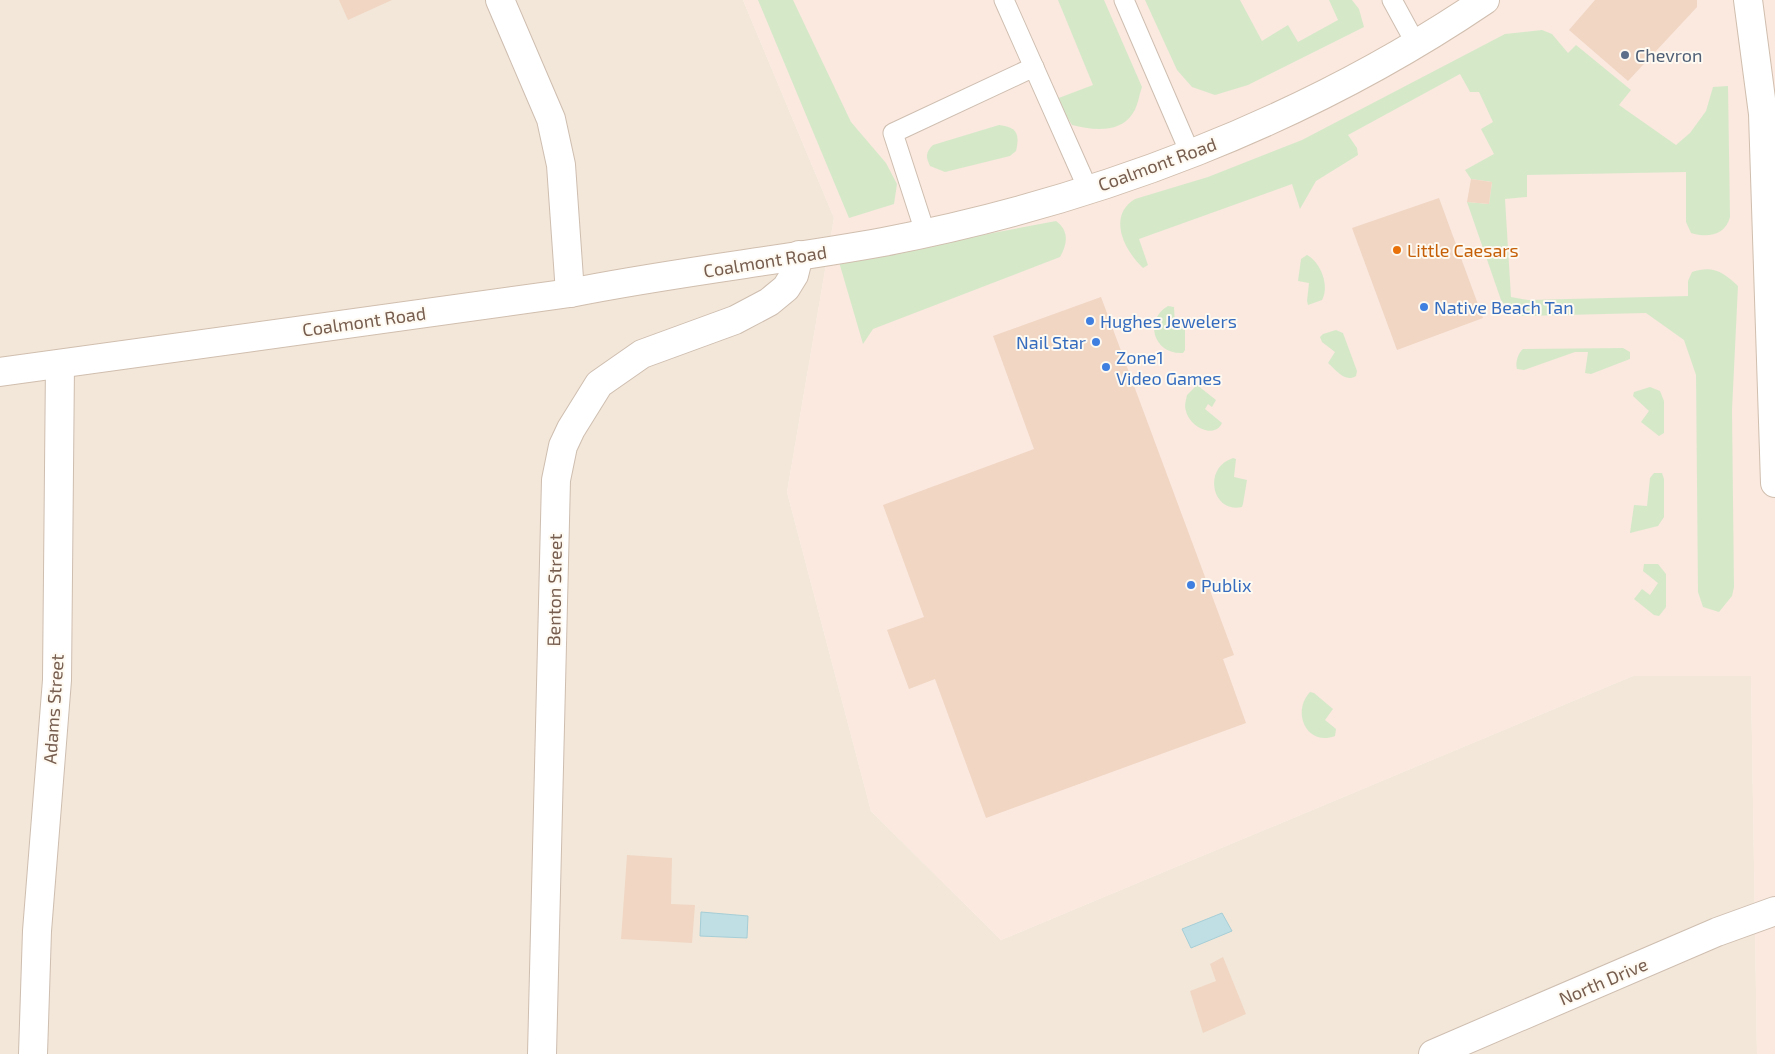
<svg xmlns="http://www.w3.org/2000/svg" width="1775" height="1054" font-family="'Exo 2',sans-serif">
<style>
.residential{fill:#f3e7d9}
.commercial{fill:#fbe8df}
.green{fill:#d5e9c9}
.water{fill:#bfdfe5;stroke:#a6ced6}
.building{fill:#f0d6c3}
.lines{fill:none;stroke-linecap:round;stroke-linejoin:round}
.lane-casing{stroke:#cebeb0;stroke-width:21}
.street-casing{stroke:#cebeb0;stroke-width:30}
.secondary-casing{stroke:#d0beae;stroke-width:30}
.lane{stroke:#fff;stroke-width:19}
.street{stroke:#fff;stroke-width:28}
.secondary{stroke:#fff;stroke-width:28}
.service-dot{fill:#5c6f8a;stroke:#fef9f1;stroke-width:2}
.food-dot{fill:#e8710a;stroke:#fef9f1;stroke-width:2}
.shop-dot{fill:#3f7fe0;stroke:#fef9f1;stroke-width:2}
.labels{text-anchor:middle;dominant-baseline:central;stroke-width:4;stroke-linejoin:round;paint-order:stroke}
.service-label{font-size:18px;fill:#4e5e75;stroke:#fef9f1;text-anchor:start}
.street-label{font-size:18px;fill:#765d4e;stroke:#fef9f1}
.food-label{font-size:18px;fill:#c56008;stroke:#fef9f1;text-anchor:start}
.shop-label{font-size:18px;fill:#366cbe;stroke:#fef9f1;text-anchor:start}
</style>
<rect width="100%" height="100%" fill="#fcf5ea"/>
<path class="residential" d="M 0,0 L 743,0 L 834,218 L 787,492 L 871,811 L 1001,940 L 1633,676 L 1751,676 L 1757,1054 L 0,1054 Z"/>
<path class="commercial" d="M 743,0 L 1775,0 L 1775,1054 L 1757,1054 L 1751,676 L 1633,676 L 1001,940 L 871,811 L 787,492 L 834,218 Z"/>
<g class="green">
<path d="M 758,0 L 793,0 L 851,122 L 886,163 L 897,184 L 894,204 L 849,218 Z"/>
<path d="M 1058,0 L 1104,0 L 1142,87 C 1139,95 1138,106 1133,113 C 1120,134 1092,130 1072,125 L 1056,99 L 1093,85 Z"/>
<path d="M 1145,0 L 1240,0 L 1262,41 L 1288,25 L 1298,42 L 1338,20 L 1329,0 L 1352,0 L 1359,9 L 1364,27 L 1248,85 L 1215,95 L 1192,87 L 1177,70 Z"/>
<path d="M 1542,30 L 1552,34 L 1568,53 L 1576,45 L 1631,90 L 1619,105 L 1676,145 L 1690,133 L 1706,111 L 1713,87 L 1728,86 L 1730,217 C 1725,236 1707,238 1691,233 L 1686,222 L 1686,172 L 1527,175 L 1527,197 L 1505,199 L 1511,297 L 1528,300 L 1688,296 L 1688,281 L 1692,272 C 1713,265 1723,272 1738,286 L 1732,410 L 1734,587 L 1732,596 L 1719,612 L 1703,607 L 1698,592 L 1696,375 L 1684,340 L 1646,313 L 1519,316 L 1508,310 L 1501,300 L 1467,202 L 1489,204 L 1492,182 L 1471,179 L 1465,170 L 1494,154 L 1481,129 L 1493,122 L 1479,92 L 1470,92 L 1460,74 L 1348,135 L 1357,148 L 1358,155 L 1316,181 L 1300,209 L 1292,184 L 1139,239 L 1148,265 L 1143,268 C 1124,250 1107,216 1135,199 L 1208,177 L 1302,140 L 1505,34 Z"/>
<path d="M 999,125 C 1017,127 1020,134 1016,151 L 1010,156 L 945,172 L 930,166 C 926,157 925,153 933,145 Z"/>
<path d="M 1056,221 C 1070,231 1067,245 1060,257 L 873,329 L 863,344 L 839,262 Z"/>
<path d="M 1307,255 C 1321,262 1330,287 1322,300 L 1308,305 L 1307,301 L 1309,283 L 1298,281 L 1301,259 Z"/>
<path d="M 1168,306 L 1174,307 L 1175,325 L 1185,326 L 1185,350 L 1183,353 C 1154,355 1143,320 1168,306 Z"/>
<path d="M 1336,330 L 1343,333 L 1357,371 L 1356,376 C 1345,383 1336,370 1328,363 L 1335,352 L 1322,342 L 1320,337 L 1323,334 Z"/>
<path d="M 1623,348 L 1630,352 L 1630,359 L 1591,374 L 1585,373 L 1588,352 L 1575,352 L 1524,370 L 1517,369 C 1515,363 1518,353 1523,349 Z"/>
<path d="M 1197,385 L 1216,400 L 1212,407 L 1208,404 L 1205,409 L 1222,423 C 1214,440 1189,426 1186,411 C 1184,406 1186,400 1187,395 Z"/>
<path d="M 1650,387 L 1660,391 L 1664,401 L 1664,433 L 1659,436 L 1641,422 L 1649,411 L 1633,396 L 1634,392 Z"/>
<path d="M 1233,458 L 1236,459 L 1234,477 L 1247,480 L 1243,504 L 1242,507 C 1212,514 1202,468 1233,458 Z"/>
<path d="M 1654,473 L 1662,473 L 1664,479 L 1664,517 L 1658,526 L 1630,533 L 1634,505 L 1647,506 L 1650,478 Z"/>
<path d="M 1644,564 L 1658,564 L 1666,574 L 1666,607 L 1659,616 L 1654,615 L 1634,599 L 1642,589 L 1650,595 L 1658,583 L 1643,571 Z"/>
<path d="M 1310,692 L 1314,693 L 1333,709 L 1325,720 L 1336,729 L 1335,736 C 1307,747 1291,712 1310,692 Z"/>
</g>
<g class="water">
<path d="M 701,912 L 748,916 L 747,938 L 700,936 Z"/>
<path d="M 1222,913 L 1232,931 L 1191,948 L 1182,929 Z"/>
</g>
<g class="building">
<path d="M 339,0 L 392,0 L 348,20 Z"/>
<path d="M 1595,0 L 1697,0 L 1697,7 L 1628,81 L 1569,30 Z"/>
<path d="M 1471,179 L 1492,182 L 1489,204 L 1467,202 Z"/>
<path d="M 1439,198 L 1483,318 L 1397,350 L 1352,228 Z"/>
<path d="M 1101,297 L 1234,655 L 1223,659 L 1246,723 L 986,818 L 935,679 L 909,689 L 887,630 L 924,617 L 883,505 L 1034,449 L 993,336 Z"/>
<path d="M 627,855 L 672,858 L 671,904 L 695,905 L 692,943 L 621,939 Z"/>
<path d="M 1223,957 L 1246,1014 L 1203,1033 L 1190,991 L 1216,981 L 1210,964 Z"/>
</g>
<g class="lines">
<defs>
<g id="lane">
<path d="M 1004,0 L 1088,189"/>
<path d="M 1124,0 L 1190,153"/>
<path d="M 1392,0 L 1416,44"/>
<path d="M 925,232 L 893,133 L 1034,67"/>
</g>
<g id="street">
<path d="M 500,0 L 551,119 L 561,165 L 570,293"/>
<path d="M 33,1054 L 37,931 L 57,680 L 60,364"/>
<path d="M 542,1054 L 556,480 L 563,446 L 571,429 L 599,384 L 642,354 L 735,320 L 769,302 L 786,288 L 794,275 L 799,255"/>
<path d="M 1433,1054 L 1717,932 L 1775,911"/>
</g>
<g id="secondary">
<path d="M 1748,0 L 1763,114 L 1775,483"/>
<path d="M 0,372 L 570,293 C 673,272 779,261 883,242 C 1096,201 1305,122 1485,0"/>
</g>
</defs>
<use href="#lane" class="lane-casing"/>
<use href="#street" class="street-casing"/>
<use href="#secondary" class="secondary-casing"/>
<use href="#lane" class="lane"/>
<use href="#street" class="street"/>
<use href="#secondary" class="secondary"/>
</g>
<circle class="service-dot" cx="1625" cy="55" r="5"/>
<circle class="food-dot" cx="1397" cy="250" r="5"/>
<g class="shop-dot">
<circle cx="1424" cy="307" r="5"/>
<circle cx="1090" cy="321" r="5"/>
<circle cx="1096" cy="342" r="5"/>
<circle cx="1106" cy="367" r="5"/>
<circle cx="1191" cy="585" r="5"/>
</g>
<g class="labels">
<g class="service-label">
<text x="1635" y="55">Chevron</text>
</g>
<g class="street-label">
<text transform="translate(1157 164) rotate(-20)">Coalmont Road</text>
<text transform="translate(765 261) rotate(-9)">Coalmont Road</text>
<text transform="translate(364 321) rotate(-8)">Coalmont Road</text>
<text transform="translate(554 590) rotate(-89)">Benton Street</text>
<text transform="translate(53 709) rotate(-86)">Adams Street</text>
<text transform="translate(1603 981) rotate(-23)">North Drive</text>
</g>
<g class="food-label">
<text x="1407" y="250">Little Caesars</text>
</g>
<g class="shop-label">
<text x="1434" y="307">Native Beach Tan</text>
<text x="1100" y="321">Hughes Jewelers</text>
<text x="1086" y="342" text-anchor="end">Nail Star</text>
<text x="1116" y="357">Zone1<tspan x="1116" dy="21">Video Games</tspan></text>
<text x="1201" y="585">Publix</text>
</g>
</g>
</svg>
